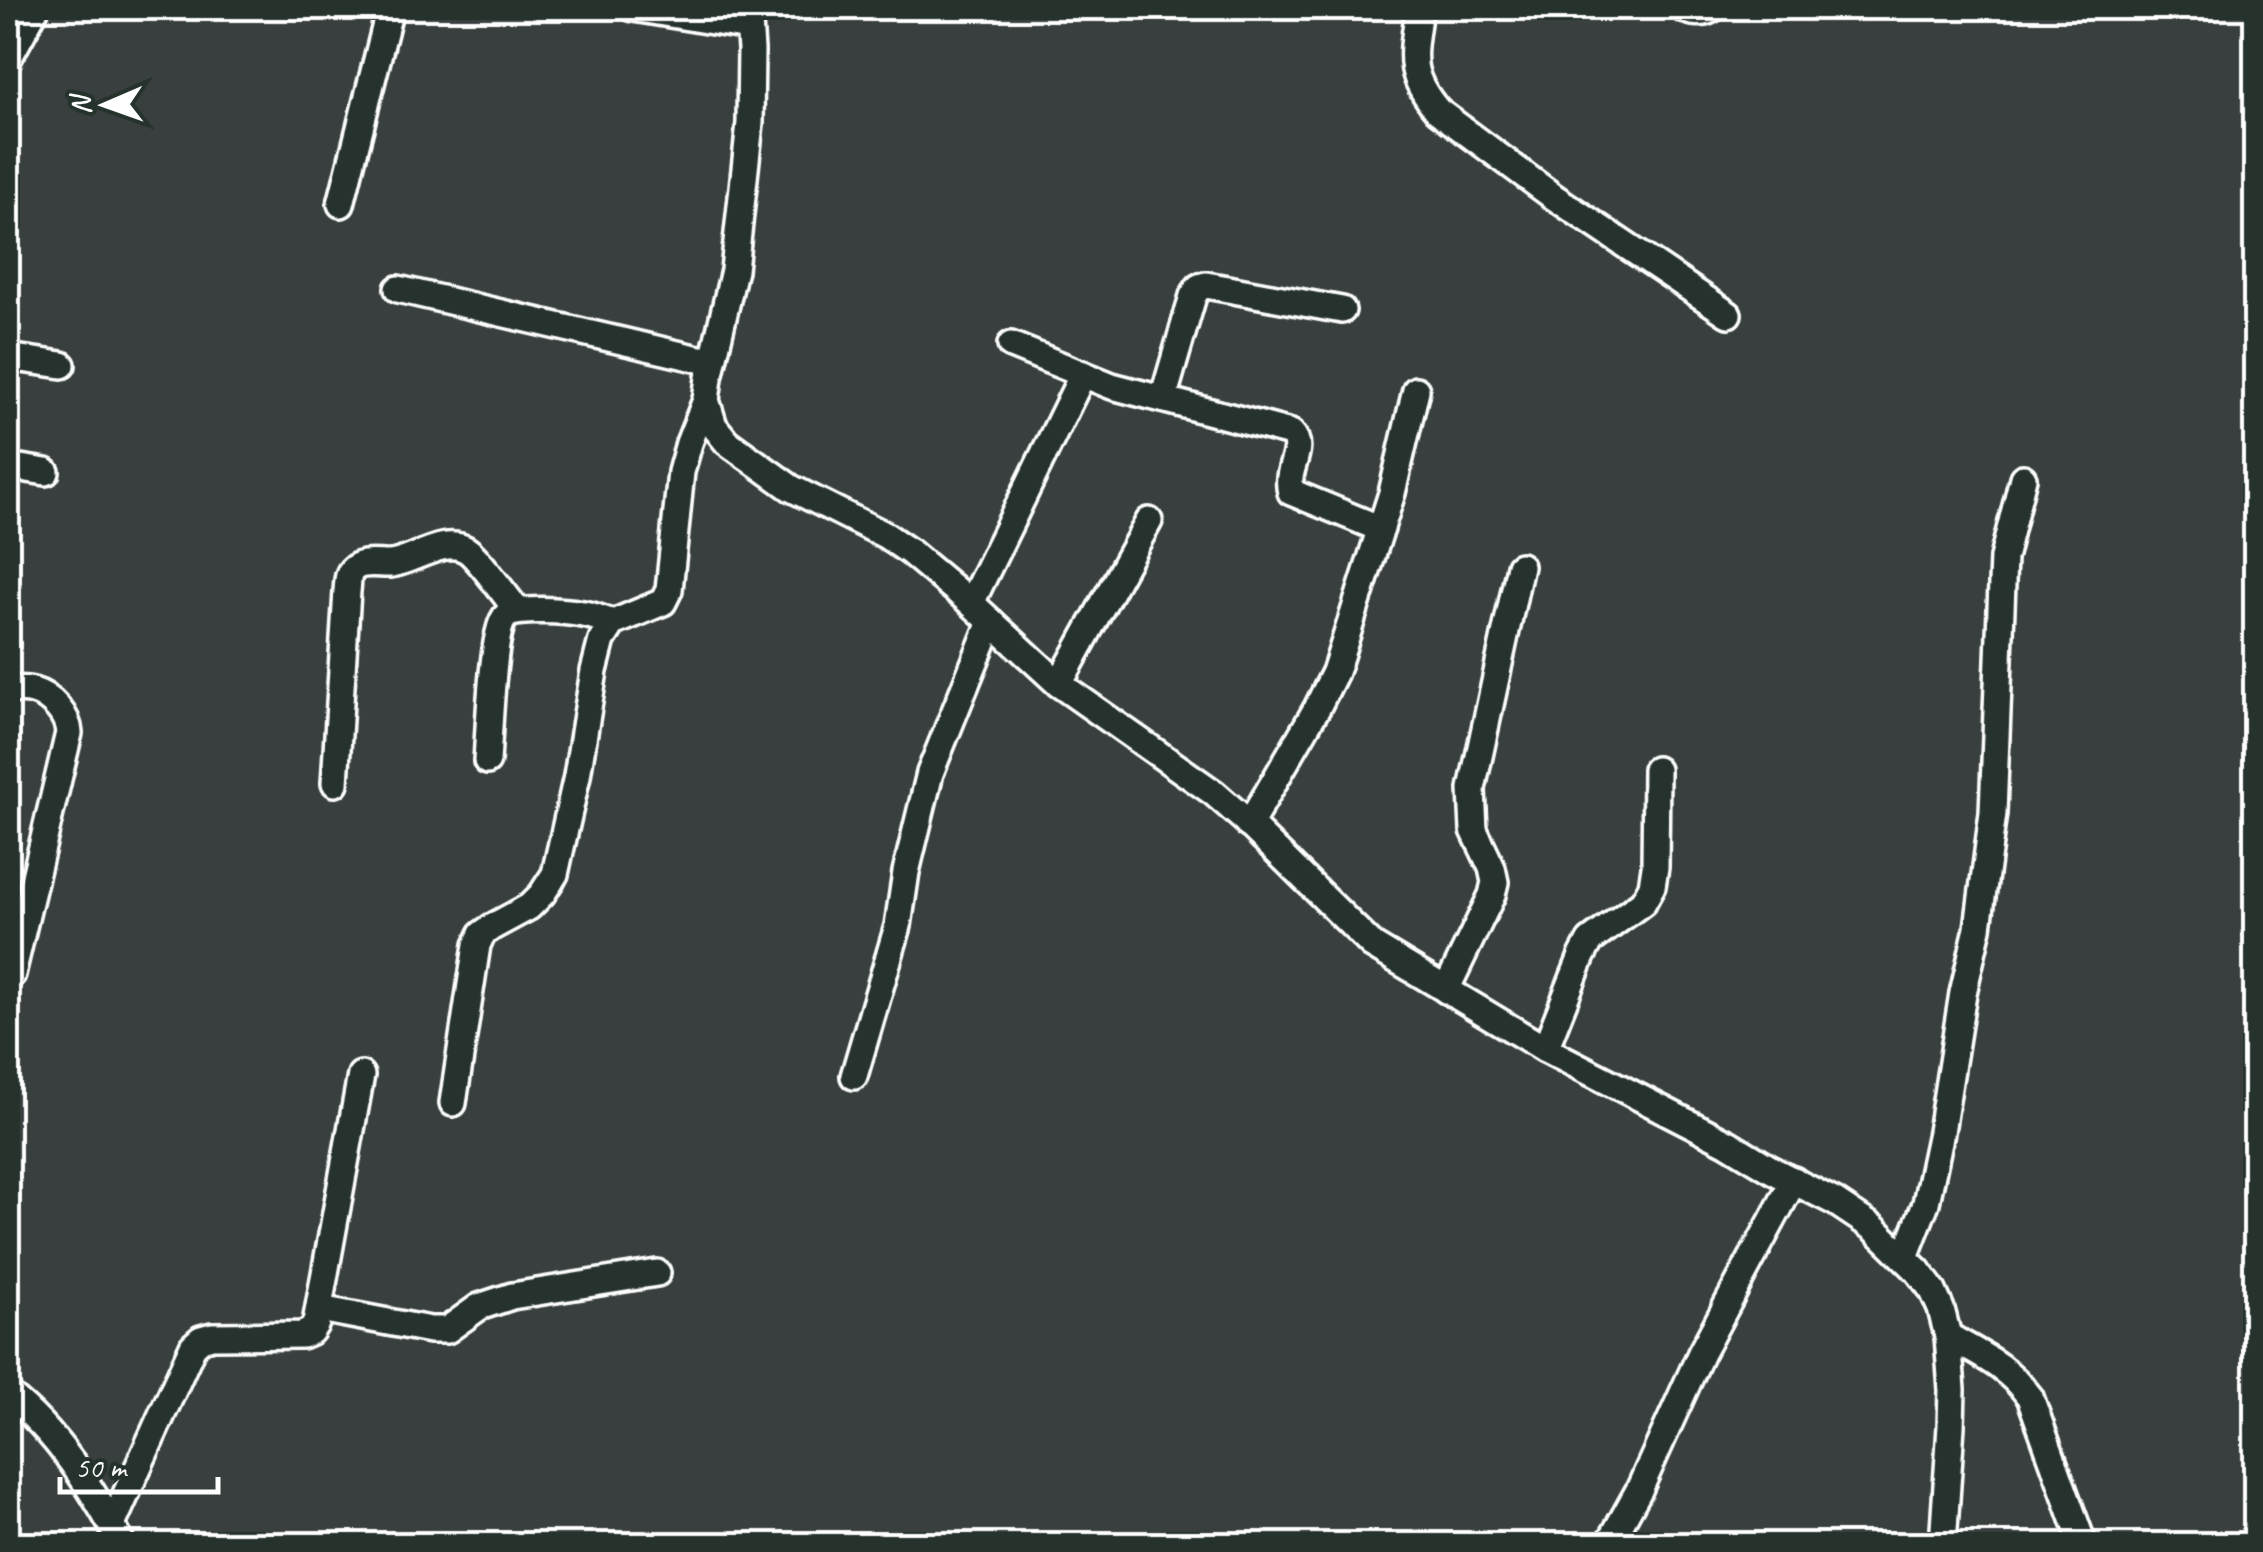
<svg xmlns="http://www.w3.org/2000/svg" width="2263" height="1552" font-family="Caveat,sans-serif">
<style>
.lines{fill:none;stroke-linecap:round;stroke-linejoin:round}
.minor-casing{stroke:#fff;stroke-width:32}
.minor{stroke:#26332d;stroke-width:25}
</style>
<rect width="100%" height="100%" fill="#383f3e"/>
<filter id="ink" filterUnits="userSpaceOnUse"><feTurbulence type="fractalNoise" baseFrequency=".01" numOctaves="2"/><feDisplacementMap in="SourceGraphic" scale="20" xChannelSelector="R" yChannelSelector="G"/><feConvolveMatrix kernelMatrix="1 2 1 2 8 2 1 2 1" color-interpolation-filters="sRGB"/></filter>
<g filter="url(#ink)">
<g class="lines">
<defs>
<g id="minor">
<path d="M 633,8 L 749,27"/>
<path d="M 748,8 L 751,50 L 750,123 L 734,270 L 709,378 L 706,400 L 714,426 L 727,442 L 791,488 L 885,535 L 910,552 L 971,603 L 1059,684 L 1214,793 L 1245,820 L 1372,945 L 1545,1049 L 1728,1143 L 1774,1171 L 1835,1202 L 1874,1228 L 1918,1271 L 1933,1291 L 1941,1309 L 1948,1336 L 1952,1390 L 1951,1426 L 1943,1544"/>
<path d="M 1419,8 C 1413,55 1405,72 1438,111 L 1554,197 L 1728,314"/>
<path d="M 1682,8 C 1691,13 1704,15 1713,8"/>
<path d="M 8,59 L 36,8"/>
<path d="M 341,204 L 390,8"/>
<path d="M 398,289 L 712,362"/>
<path d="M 1011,345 L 1112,386 L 1291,433 C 1307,449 1284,469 1291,492 L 1381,529"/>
<path d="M 8,357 L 62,365"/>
<path d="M 1163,399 L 1193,296 L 1199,287 L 1206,285 L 1342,310"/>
<path d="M 8,466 L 46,472"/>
<path d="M 971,603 L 1083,374"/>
<path d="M 1059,684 L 1149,521"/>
<path d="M 8,690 C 16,690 25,688 33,691 C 51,696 68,715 69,733 L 12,974"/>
<path d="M 487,761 C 489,737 492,628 506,616 C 517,607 568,611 583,614 C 593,615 603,620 613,623"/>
<path d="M 335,783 L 347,591 C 348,584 347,574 353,569 C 362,560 380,565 391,564 C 414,561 445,536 467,550 C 479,558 507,598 518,611"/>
<path d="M 1249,825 L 1317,708 L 1335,672 L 1392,493 L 1416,390"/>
<path d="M 1446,990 L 1492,895 L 1495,882 L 1492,868 L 1474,830 L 1472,789 L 1520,566"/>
<path d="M 1545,1049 L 1582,956 L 1590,941 L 1643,902 L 1652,886 L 1655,867 L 1656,770"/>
<path d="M 854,1076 L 898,926 L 906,872 L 930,773 L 991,622"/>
<path d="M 453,1103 L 477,945 L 482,934 L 492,927 L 529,907 L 542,894 L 555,874 L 577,776 L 594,671 L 602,640 L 613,623 L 663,602 L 669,590 L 681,472 L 689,443 L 706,400"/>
<path d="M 1905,1257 L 1926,1203 L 1941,1132 L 1963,993 L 1978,928 L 1993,813 L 2003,558 L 2023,478"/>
<path d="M 320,1309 L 430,1330 L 447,1330 L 479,1307 L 512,1296 L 657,1273"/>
<path d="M 1948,1336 C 1981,1355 2007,1366 2030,1397 L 2083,1544"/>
<path d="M 8,1394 C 58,1433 92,1489 122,1544"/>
<path d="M 112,1525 L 193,1346 L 201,1339 L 212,1336 L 302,1335 L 311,1331 L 316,1323 L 361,1075"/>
<path d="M 1609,1544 L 1639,1490 L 1701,1353 L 1794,1180"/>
</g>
</defs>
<use href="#minor" class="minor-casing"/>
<use href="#minor" class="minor"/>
</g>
</g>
<rect width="2263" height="1552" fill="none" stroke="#26332d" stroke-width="40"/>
<rect x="20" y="20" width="2223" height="1512" fill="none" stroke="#fff" stroke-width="4" filter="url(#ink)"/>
<g transform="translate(105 105) rotate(268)" stroke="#26332d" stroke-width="8" paint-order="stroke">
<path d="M0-8L18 38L0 25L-18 38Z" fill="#ffffff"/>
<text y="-15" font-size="28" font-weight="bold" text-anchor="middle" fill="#ffffff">N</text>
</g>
<path d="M60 1477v15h158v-15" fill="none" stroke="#ffffff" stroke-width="5"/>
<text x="75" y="1477" font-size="30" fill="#ffffff" stroke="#26332d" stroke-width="8" paint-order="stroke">50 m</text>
</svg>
